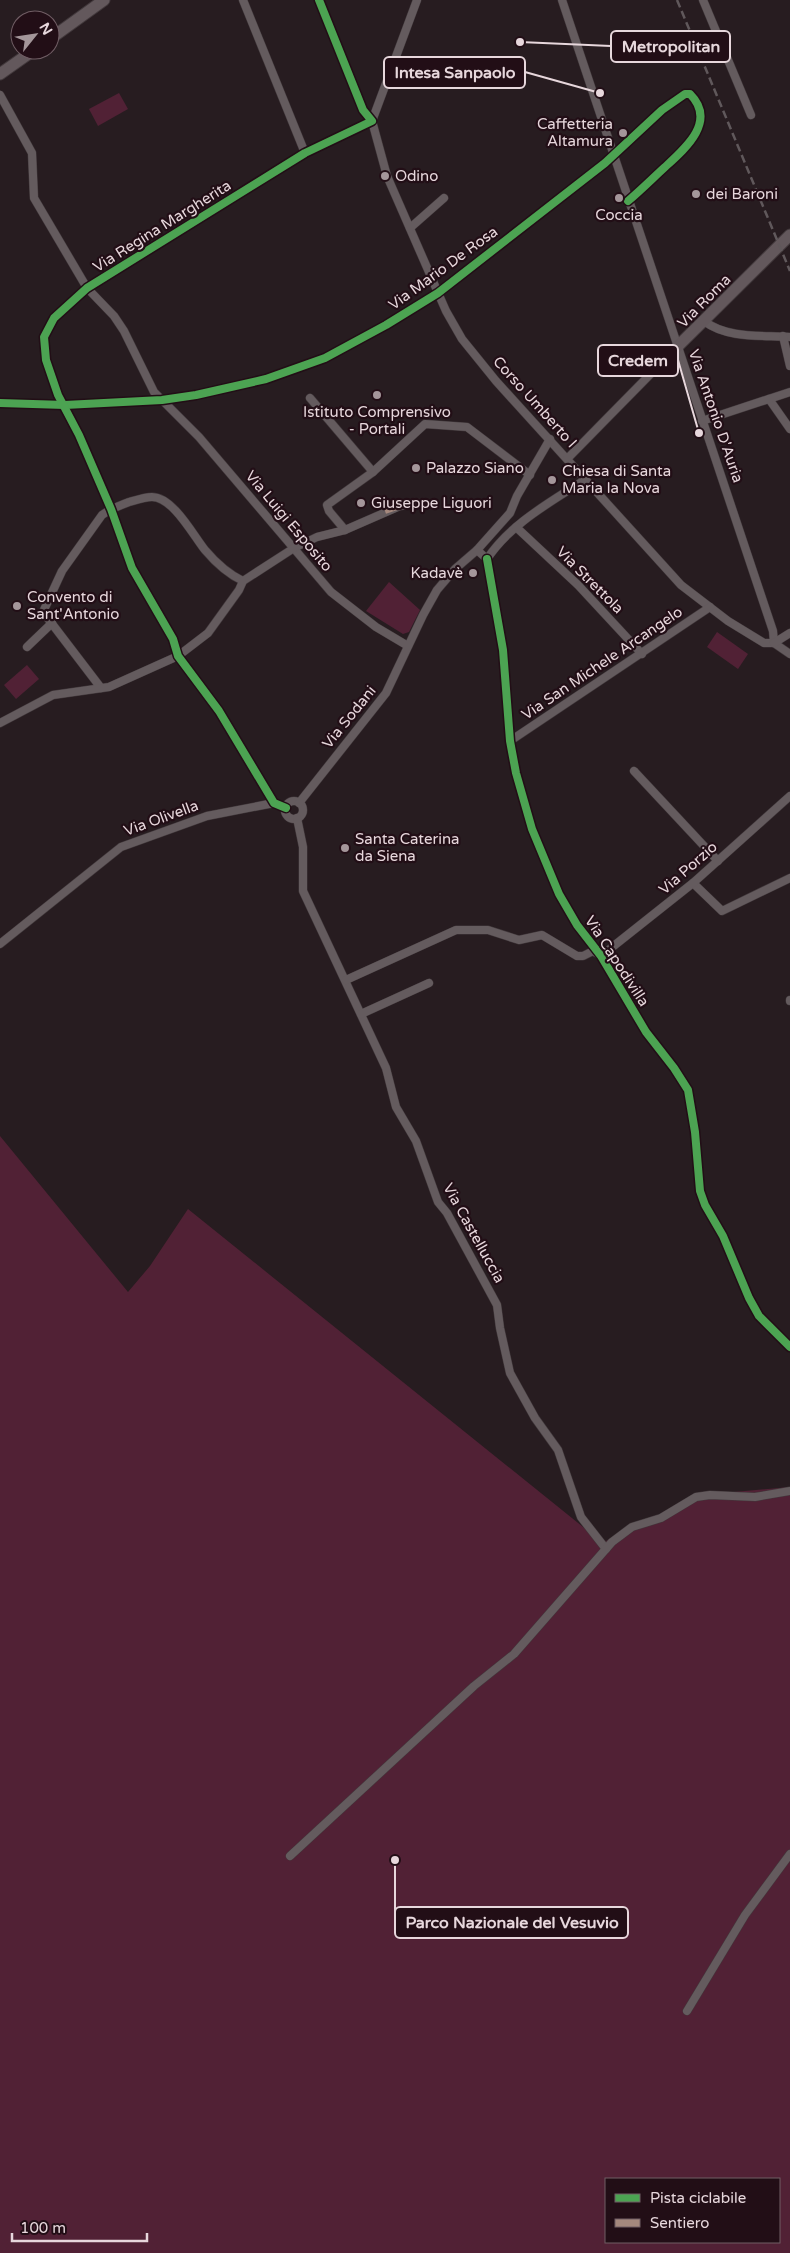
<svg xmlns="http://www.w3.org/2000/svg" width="790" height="2253" font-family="'Varela Round',sans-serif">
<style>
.green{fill:#512135;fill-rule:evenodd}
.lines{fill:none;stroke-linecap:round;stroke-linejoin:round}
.street-casing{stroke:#42393c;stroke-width:9}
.secondary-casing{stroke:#42393c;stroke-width:13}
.street{stroke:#645b5e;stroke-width:8}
.secondary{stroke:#63585c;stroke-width:11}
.rail{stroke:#60585b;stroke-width:2.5;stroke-dasharray:8 4;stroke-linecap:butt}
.quiet{stroke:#a5887d;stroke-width:6;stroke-dasharray:12 6;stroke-linecap:butt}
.cycleway-casing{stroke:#220e16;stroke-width:11}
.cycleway{stroke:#4ca352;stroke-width:8}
.poi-dot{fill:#a4969a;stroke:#220e16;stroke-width:2}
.labels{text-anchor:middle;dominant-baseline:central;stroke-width:4.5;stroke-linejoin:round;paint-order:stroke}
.poi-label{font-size:15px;fill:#e7d7dc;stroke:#220e16;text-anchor:start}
.street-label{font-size:15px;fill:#e7d7dc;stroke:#220e16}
.leader{fill:none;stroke:#e7d7dc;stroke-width:2}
.callout-dot{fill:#e7d7dc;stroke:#220e16;stroke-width:2}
.callout{fill:#220e16;stroke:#e7d7dc;stroke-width:2}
.callout-label{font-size:16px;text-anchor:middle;font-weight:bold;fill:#e7d7dc}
</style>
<rect width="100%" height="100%" fill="#271c20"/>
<g class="green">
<path d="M 119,93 L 128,109 L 98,126 L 89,109 Z"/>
<path d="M 389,582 L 420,610 L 409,632 L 403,634 L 366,611 Z"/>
<path d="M 717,632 L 748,654 L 738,669 L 707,647 Z"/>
<path d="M 27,665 L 39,679 L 16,699 L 4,685 Z"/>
<path d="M 0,1136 L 128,1292 L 150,1266 L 188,1209 L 598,1539 L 606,1541 L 634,1523 L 679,1509 L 712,1494 L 790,1487 L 790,2253 L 0,2253 ZM 606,2179 L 779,2179 L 779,2242 L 606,2242 Z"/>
</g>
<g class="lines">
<defs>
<g id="street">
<path d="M 243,0 L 305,153"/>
<path d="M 417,0 L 372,121 L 387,176 L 446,311 L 462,339 L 496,381 L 681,585 L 728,621 L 764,643 L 774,643"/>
<path d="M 562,0 L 773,631 L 774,643"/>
<path d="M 703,0 L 751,115"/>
<path d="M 0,95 L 32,153 L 34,198 L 87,288 L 114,316 L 124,331 L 154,392 L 199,437 L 331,592 L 376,627 L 408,646"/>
<path d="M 410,228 L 444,198"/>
<path d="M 704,321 C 727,339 763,335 790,337"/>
<path d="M 783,336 L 790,366"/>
<path d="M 310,398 L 373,472"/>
<path d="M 769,399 L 790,429"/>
<path d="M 0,403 L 65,405 L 162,400 L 196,395 L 266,379 L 325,358 L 386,325 L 438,293 L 605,163 L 662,110 L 685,94 L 690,94 C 717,121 686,148 665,167 C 653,178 641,190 628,201"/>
<path d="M 702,421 L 790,392"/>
<path d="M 550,439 L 517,496 L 510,513 L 477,550 L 487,559 C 511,523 551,502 586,479"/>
<path d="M 567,459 L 678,346"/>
<path d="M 516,527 L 578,585 L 642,654"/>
<path d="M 345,530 L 329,511 L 327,505 L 373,472 L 425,424 L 467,427 L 530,475"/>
<path d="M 487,559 L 503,650 L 510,741 L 516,773 L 532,829 L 559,894 L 577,925 L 601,956 L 646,1032 L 674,1068 L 688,1090 L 695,1132 L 700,1191 L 705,1205 L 723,1236 L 749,1298 L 759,1316 L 790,1347"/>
<path d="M 774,643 L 790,654"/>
<path d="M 774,643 L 790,633"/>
<path d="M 27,647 L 52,623"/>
<path d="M 101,688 L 43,612 L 62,571 L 102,515 C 110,509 119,506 129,502 C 136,500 145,497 152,497 C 173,497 193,535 205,550 C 216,563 228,574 243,581"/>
<path d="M 0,723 L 53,695 L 109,687 L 178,656 L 208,633 L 239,590 L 243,581 L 294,548 L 317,537 L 345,530 L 400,506 L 418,503"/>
<path d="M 510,741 L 710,607"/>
<path d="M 634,771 L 718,861"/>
<circle cx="294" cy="810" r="9"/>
<path d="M 299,803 L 386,693 L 423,615 L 437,590 L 455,569 L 477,550"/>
<path d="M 286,808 L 274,803 L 219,711 L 178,656 L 173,639 L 132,568 L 111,509 L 79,435 L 58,395 L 46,360 L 44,337 L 54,318 L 87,288 L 305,153 L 372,121 L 363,110 L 319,0"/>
<path d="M 297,818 L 303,847 L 303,891 L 386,1068 L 396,1107 L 416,1141 L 438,1202 L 447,1213 L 497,1305 L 500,1328 L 510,1373 L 535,1418 L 558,1450 L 581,1517 L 606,1549"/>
<path d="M 693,883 L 722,911 L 790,878"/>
<path d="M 0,944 L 121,847 L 207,816 L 274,803"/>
<path d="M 346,980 L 456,930 L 488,930 L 519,940 L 542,935 L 577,956 L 583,956 L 593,951 L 601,956 L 693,883 L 790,796"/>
<path d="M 790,1000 L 790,1001"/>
<path d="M 361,1014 L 429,983"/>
<path d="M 290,1856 L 474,1686 L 514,1654 L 612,1542 L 632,1527 L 661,1518 L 696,1497 L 710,1495 L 755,1497 L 790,1491"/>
<path d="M 687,2011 L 745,1915 L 790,1854"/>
</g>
<g id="secondary">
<path d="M 50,39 L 104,0"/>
<path d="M 0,74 L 34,50"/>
<path d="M 678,346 L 790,235"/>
</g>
</defs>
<use href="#street" class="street-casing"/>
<use href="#secondary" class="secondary-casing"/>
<use href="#street" class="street"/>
<use href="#secondary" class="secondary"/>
<path class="rail" d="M 677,0 L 790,271"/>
<path class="quiet" d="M 385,511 L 408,503 L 418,503"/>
<defs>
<g id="cycleway">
<path d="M 0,403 L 65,405 L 162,400 L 196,395 L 266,379 L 325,358 L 386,325 L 438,293 L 605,163 L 662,110 L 685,94 L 690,94 C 717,121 686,148 665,167 C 653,178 641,190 628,201"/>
<path d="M 487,559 L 503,650 L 510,741 L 516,773 L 532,829 L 559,894 L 577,925 L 601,956 L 646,1032 L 674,1068 L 688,1090 L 695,1132 L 700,1191 L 705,1205 L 723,1236 L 749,1298 L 759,1316 L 790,1347"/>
<path d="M 286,808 L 274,803 L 219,711 L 178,656 L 173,639 L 132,568 L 111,509 L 79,435 L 58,395 L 46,360 L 44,337 L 54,318 L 87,288 L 305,153 L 372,121 L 363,110 L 319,0"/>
</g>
</defs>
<use href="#cycleway" class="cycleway-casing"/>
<use href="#cycleway" class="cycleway"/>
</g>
<g class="poi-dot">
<circle cx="623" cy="133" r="5"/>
<circle cx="385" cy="176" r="5"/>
<circle cx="696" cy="194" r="5"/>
<circle cx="619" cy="198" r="5"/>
<circle cx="377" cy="395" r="5"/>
<circle cx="416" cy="468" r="5"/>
<circle cx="552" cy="480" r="5"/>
<circle cx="361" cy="503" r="5"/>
<circle cx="473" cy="573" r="5"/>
<circle cx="17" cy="606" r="5"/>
<circle cx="345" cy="848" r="5"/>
</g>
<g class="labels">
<g class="poi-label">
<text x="613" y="124" text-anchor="end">Caffetteria<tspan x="613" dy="17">Altamura</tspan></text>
<text x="395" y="176">Odino</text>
<text x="706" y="194">dei Baroni</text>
<text x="619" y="215" text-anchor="middle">Coccia</text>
<text x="377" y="412" text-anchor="middle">Istituto Comprensivo<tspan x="377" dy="17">- Portali</tspan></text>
<text x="426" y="468">Palazzo Siano</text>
<text x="562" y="471">Chiesa di Santa<tspan x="562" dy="17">Maria la Nova</tspan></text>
<text x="371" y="503">Giuseppe Liguori</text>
<text x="463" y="573" text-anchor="end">Kadavè</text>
<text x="27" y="597">Convento di<tspan x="27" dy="17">Sant'Antonio</tspan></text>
<text x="355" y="839">Santa Caterina<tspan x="355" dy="17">da Siena</tspan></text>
</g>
<g class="street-label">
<text transform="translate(162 226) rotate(-32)">Via Regina Margherita</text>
<text transform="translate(443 268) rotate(-36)">Via Mario De Rosa</text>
<text transform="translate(704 301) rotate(-45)">Via Roma</text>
<text transform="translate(535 402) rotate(48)">Corso Umberto I</text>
<text transform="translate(716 416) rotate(71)">Via Antonio D'Auria</text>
<text transform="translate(289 521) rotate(50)">Via Luigi Esposito</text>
<text transform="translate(590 580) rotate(45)">Via Strettola</text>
<text transform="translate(602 663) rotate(-34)">Via San Michele Arcangelo</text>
<text transform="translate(349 717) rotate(-51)">Via Sodani</text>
<text transform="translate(161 818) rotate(-20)">Via Olivella</text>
<text transform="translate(688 868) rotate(-41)">Via Porzio</text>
<text transform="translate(617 961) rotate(57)">Via Capodivilla</text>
<text transform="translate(474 1233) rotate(61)">Via Castelluccia</text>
</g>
</g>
<path class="leader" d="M520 42L611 46M600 93L525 72M699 433L678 360M395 1860L395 1923"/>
<g class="callout-dot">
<circle cx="520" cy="42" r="5"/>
<circle cx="600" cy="93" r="5"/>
<circle cx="699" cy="433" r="5"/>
<circle cx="395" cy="1860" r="5"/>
</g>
<g class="callout">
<rect x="611" y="31" width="119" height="31" rx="5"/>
<rect x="384" y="57" width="141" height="31" rx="5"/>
<rect x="598" y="345" width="80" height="31" rx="5"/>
<rect x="395" y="1907" width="233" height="31" rx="5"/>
</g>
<g class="callout-label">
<text x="671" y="52">Metropolitan</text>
<text x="455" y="78">Intesa Sanpaolo</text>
<text x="638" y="366">Credem</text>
<text x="512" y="1928">Parco Nazionale del Vesuvio</text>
</g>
<rect x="605" y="2178" width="175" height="65" fill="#220e16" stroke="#715e65"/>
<rect x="615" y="2194" width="25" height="8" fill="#4ca352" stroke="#715e65"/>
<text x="650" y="2203" font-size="15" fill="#e7d7dc">Pista ciclabile</text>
<rect x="615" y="2219" width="25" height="8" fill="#a5887d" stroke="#715e65"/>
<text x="650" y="2228" font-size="15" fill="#e7d7dc">Sentiero</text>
<g transform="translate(35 35) rotate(60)"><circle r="24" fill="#220e16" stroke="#715e65"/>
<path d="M0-4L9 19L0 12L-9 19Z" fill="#a4969a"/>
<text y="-8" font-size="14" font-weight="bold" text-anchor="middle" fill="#e7d7dc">N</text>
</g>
<path d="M12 2233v8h135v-8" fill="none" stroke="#e7d7dc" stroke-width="2.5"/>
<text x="20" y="2233" font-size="15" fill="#e7d7dc" stroke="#220e16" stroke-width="4" paint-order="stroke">100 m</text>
</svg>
